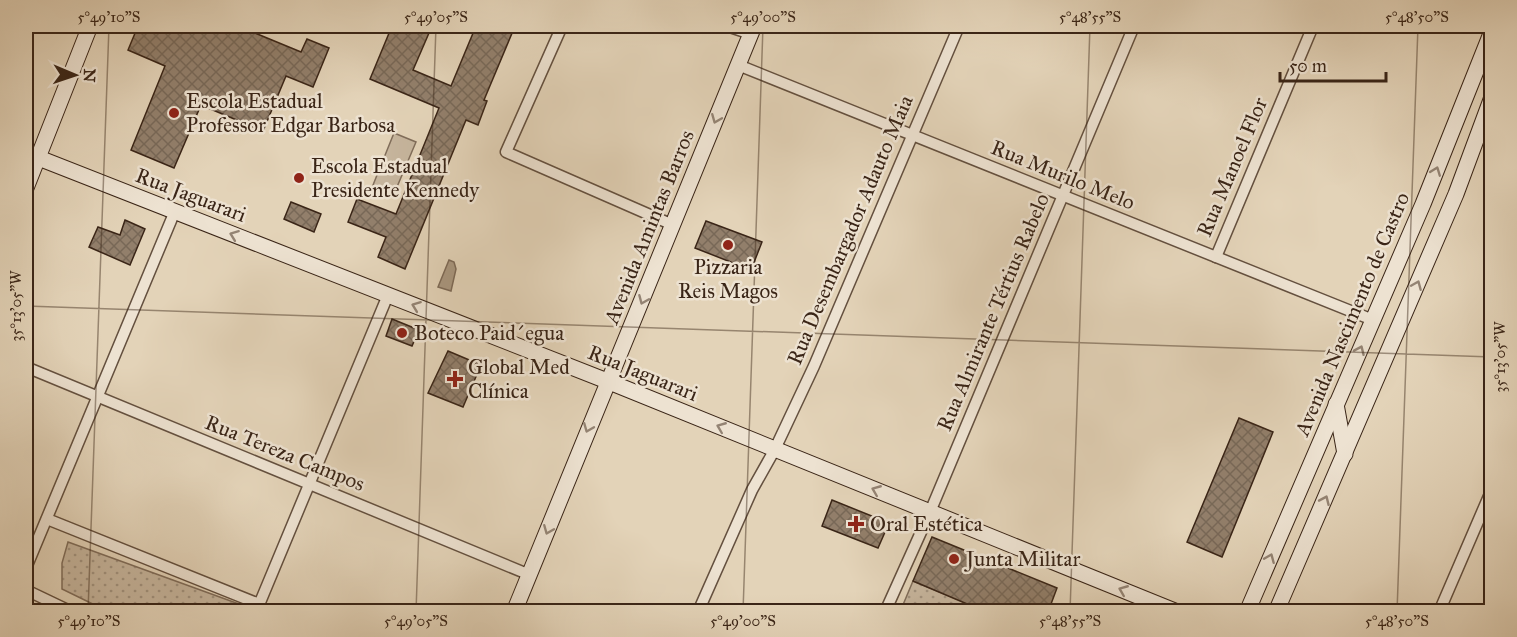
<svg xmlns="http://www.w3.org/2000/svg" width="1517" height="637" font-family="'IM FELL Great Primer',serif">
<style>
.grass{fill:url(#grass-dots);stroke:#806d5a;stroke-width:1.5}
.pitch{fill:#c6b59d;stroke:#806d5a;stroke-width:1.5}
.water{fill:#aa9881;stroke:#7d6a57;stroke-width:1.5}
.building{fill:url(#building-cross-hatch);stroke:#3a2517;stroke-width:1.5}
.lines{fill:none;stroke-linecap:round;stroke-linejoin:round}
.street-casing{stroke:#64503f;stroke-width:13}
.secondary-casing{stroke:#3a2517;stroke-width:17}
.street{stroke:#ede2d1;stroke-width:10}
.secondary{stroke:#ede2d1;stroke-width:15}
.oneway{stroke:#948474}
.ticks{fill:none;stroke:#3a2517;stroke-width:1.5;stroke-opacity:0.45}
.poi-dot{fill:#8f2418;stroke:#ede2d1;stroke-width:2}
.labels{text-anchor:middle;dominant-baseline:central;stroke-width:5;stroke-linejoin:round;paint-order:stroke}
.poi-label{font-size:21px;fill:#3a2517;stroke:#ede2d1;text-anchor:start}
.street-label{font-size:21px;fill:#3a2517;stroke:#ede2d1}
.neatline{fill:none;stroke:#3a2517;stroke-width:2}
.ticks-label{font-size:15px;text-anchor:middle;fill:#3a2517}
</style>
<defs>
<pattern id="grass-dots" width="8" height="8" patternUnits="userSpaceOnUse" patternTransform="scale(1.5)"><rect width="8" height="8" fill="#c6b59d"/><path d="M2 2h.1M6 6h.1" fill="none" stroke="#a2937f" stroke-width="1.8" stroke-linecap="round"/></pattern>
<pattern id="building-cross-hatch" width="8" height="8" patternUnits="userSpaceOnUse" patternTransform="scale(1.5)"><rect width="8" height="8" fill="#927f6b"/><path d="M0 0l8 8M0 8l8-8" fill="none" stroke="#786857"/></pattern>
</defs>
<rect width="100%" height="100%" fill="#e3d3b8"/>
<filter id="stains"><feTurbulence type="fractalNoise" baseFrequency=".00333" numOctaves="4"/><feColorMatrix values="0 0 0 0 .2 0 0 0 0 .09 0 0 0 0 .02 0 0 0 .5 -.17"/></filter>
<radialGradient id="worn" r=".72"><stop offset=".6" stop-color="#630" stop-opacity="0"/><stop offset="1" stop-color="#630" stop-opacity=".3"/></radialGradient>
<g class="grass">
<path d="M 68,542 L 250,608 L 249,611 L 107,611 L 62,589 L 62,563 Z"/>
<path d="M 913,581 L 986,611 L 900,612 Z"/>
</g>
<path class="pitch" d="M 394,133 L 416,142 L 394,194 L 373,185 Z"/>
<path class="water" d="M 449,260 L 454,262 L 456,269 L 451,291 L 438,287 Z"/>
<g class="building">
<path d="M 138,26 L 238,26 L 301,52 L 307,39 L 329,48 L 313,87 L 286,76 L 263,131 L 201,105 L 174,168 L 131,150 L 165,66 L 128,50 Z"/>
<path d="M 392,26 L 432,26 L 413,70 L 451,86 L 476,26 L 515,26 L 484,100 L 487,101 L 478,125 L 466,120 L 405,269 L 378,257 L 386,237 L 348,222 L 357,199 L 396,214 L 439,108 L 370,79 Z"/>
<path d="M 291,202 L 321,214 L 314,232 L 284,219 Z"/>
<path d="M 125,220 L 145,229 L 130,265 L 89,247 L 98,227 L 120,235 Z"/>
<path d="M 706,221 L 762,242 L 751,270 L 695,248 Z"/>
<path d="M 392,319 L 419,330 L 412,346 L 386,336 Z"/>
<path d="M 448,351 L 481,365 L 463,407 L 428,393 Z"/>
<path d="M 1239,418 L 1273,432 L 1222,557 L 1187,542 Z"/>
<path d="M 832,500 L 889,523 L 878,548 L 822,526 Z"/>
<path d="M 932,537 L 1057,588 L 1048,612 L 986,612 L 913,581 Z"/>
</g>
<g class="lines">
<defs>
<g id="street">
<path d="M 562,26 L 506,152 L 673,225"/>
<path d="M 727,26 L 751,34"/>
<path d="M 738,65 L 1373,320"/>
<path d="M 1216,257 L 1313,26"/>
<path d="M 26,367 L 530,575"/>
<path d="M 47,519 L 259,604"/>
<path d="M 26,568 L 175,211"/>
<path d="M 26,590 L 72,612"/>
<path d="M 256,612 L 388,295"/>
<path d="M 698,612 L 752,490 L 775,449 L 814,366 L 959,26"/>
<path d="M 885,612 L 930,512 L 1134,26"/>
<path d="M 1439,612 L 1492,489"/>
</g>
<g id="secondary">
<path d="M 26,153 L 607,381 L 1177,612"/>
<path d="M 26,188 L 90,26"/>
<path d="M 1336,404 L 1345,454"/>
<path d="M 514,612 L 754,26"/>
<path d="M 1247,612 L 1423,204 L 1492,31"/>
<path d="M 1276,612 L 1456,194 L 1492,97"/>
</g>
</defs>
<use href="#street" class="street-casing"/>
<use href="#secondary" class="secondary-casing"/>
<use href="#street" class="street"/>
<use href="#secondary" class="secondary"/>
</g>
<defs><path id="oneway-chevron" d="M-2-3.5L2.5 0L-2 3.5" fill="none" stroke-width="1.6" stroke-linecap="round" stroke-linejoin="round" transform="scale(1.5)"/></defs>
<g class="oneway">
<use href="#oneway-chevron" transform="translate(716 119) rotate(112)"/>
<use href="#oneway-chevron" transform="translate(1436 171) rotate(-69)"/>
<use href="#oneway-chevron" transform="translate(234 235) rotate(-159)"/>
<use href="#oneway-chevron" transform="translate(1417 285) rotate(-67)"/>
<use href="#oneway-chevron" transform="translate(643 300) rotate(113)"/>
<use href="#oneway-chevron" transform="translate(416 306) rotate(-159)"/>
<use href="#oneway-chevron" transform="translate(1360 350) rotate(-66)"/>
<use href="#oneway-chevron" transform="translate(721 427) rotate(-158)"/>
<use href="#oneway-chevron" transform="translate(588 428) rotate(112)"/>
<use href="#oneway-chevron" transform="translate(876 490) rotate(-158)"/>
<use href="#oneway-chevron" transform="translate(1325 500) rotate(-66)"/>
<use href="#oneway-chevron" transform="translate(548 530) rotate(112)"/>
<use href="#oneway-chevron" transform="translate(1270 558) rotate(-67)"/>
<use href="#oneway-chevron" transform="translate(1123 590) rotate(-158)"/>
</g>
<path class="ticks" d="M 1373,26 L 1492,30M 26,306 L 1492,357M 88,612 L 109,26M 416,612 L 436,26M 743,612 L 763,26M 1070,612 L 1090,26M 1397,612 L 1418,26"/>
<g class="poi-dot">
<circle cx="174" cy="113" r="6"/>
<circle cx="299" cy="178" r="6"/>
<circle cx="728" cy="245" r="6"/>
<circle cx="402" cy="333" r="6"/>
<path d="M452 370h6v6h6v6h-6v6h-6v-6h-6v-6h6z"/>
<path d="M853 515h6v6h6v6h-6v6h-6v-6h-6v-6h6z"/>
<circle cx="954" cy="559" r="6"/>
</g>
<g class="labels">
<g class="poi-label">
<text x="186" y="101">Escola Estadual<tspan x="186" dy="24">Professor Edgar Barbosa</tspan></text>
<text x="311" y="166">Escola Estadual<tspan x="311" dy="24">Presidente Kennedy</tspan></text>
<text x="728" y="267" text-anchor="middle">Pizzaria<tspan x="728" dy="24">Reis Magos</tspan></text>
<text x="414" y="333">Boteco Paid´egua</text>
<text x="468" y="367">Global Med<tspan x="468" dy="24">Clínica</tspan></text>
<text x="870" y="524">Oral Estética</text>
<text x="966" y="559">Junta Militar</text>
</g>
<g class="street-label">
<text transform="translate(1232 167) rotate(-67)">Rua Manoel Flor</text>
<text transform="translate(1063 175) rotate(22)">Rua Murilo Melo</text>
<text transform="translate(191 195) rotate(21)">Rua Jaguarari</text>
<text transform="translate(649 227) rotate(-68)">Avenida Amintas Barros</text>
<text transform="translate(850 230) rotate(-67)">Rua Desembargador Adauto Maia</text>
<text transform="translate(993 312) rotate(-67)">Rua Almirante Tértius Rabelo</text>
<text transform="translate(1352 314) rotate(-67)">Avenida Nascimento de Castro</text>
<text transform="translate(643 373) rotate(22)">Rua Jaguarari</text>
<text transform="translate(285 453) rotate(22)">Rua Tereza Campos</text>
</g>
</g>
<rect width="1517" height="637" fill="none" stroke="#e3d3b8" stroke-width="66"/>
<g transform="translate(75 75) rotate(92)" stroke="#ede2d1" stroke-width="4.5" paint-order="stroke">
<path d="M0-4.5L10 22L0 15L-10 22Z" fill="#3a2517"/>
<text y="-9" font-size="16" font-weight="bold" text-anchor="middle" fill="#3a2517">N</text>
</g>
<path d="M1280 72v9h106v-9" fill="none" stroke="#3a2517" stroke-width="3"/>
<text x="1289" y="72" font-size="18" fill="#3a2517" stroke="#ede2d1" stroke-width="4.5" paint-order="stroke">50 m</text>
<rect x="33" y="33" width="1451" height="571" class="neatline"/>
<g class="ticks-label">
<text x="109" y="22">5°49'10"S</text>
<text x="436" y="22">5°49'05"S</text>
<text x="763" y="22">5°49'00"S</text>
<text x="1090" y="22">5°48'55"S</text>
<text x="1417" y="22">5°48'50"S</text>
<text transform="translate(16 306) rotate(-90)" y="5">35°13'05"W</text>
<text transform="translate(1500 357) rotate(-90)" y="5">35°13'05"W</text>
<text x="89" y="626">5°49'10"S</text>
<text x="416" y="626">5°49'05"S</text>
<text x="743" y="626">5°49'00"S</text>
<text x="1070" y="626">5°48'55"S</text>
<text x="1397" y="626">5°48'50"S</text>
</g>
<rect width="100%" height="100%" filter="url(#stains)"/>
<rect width="100%" height="100%" fill="url(#worn)"/>
</svg>
